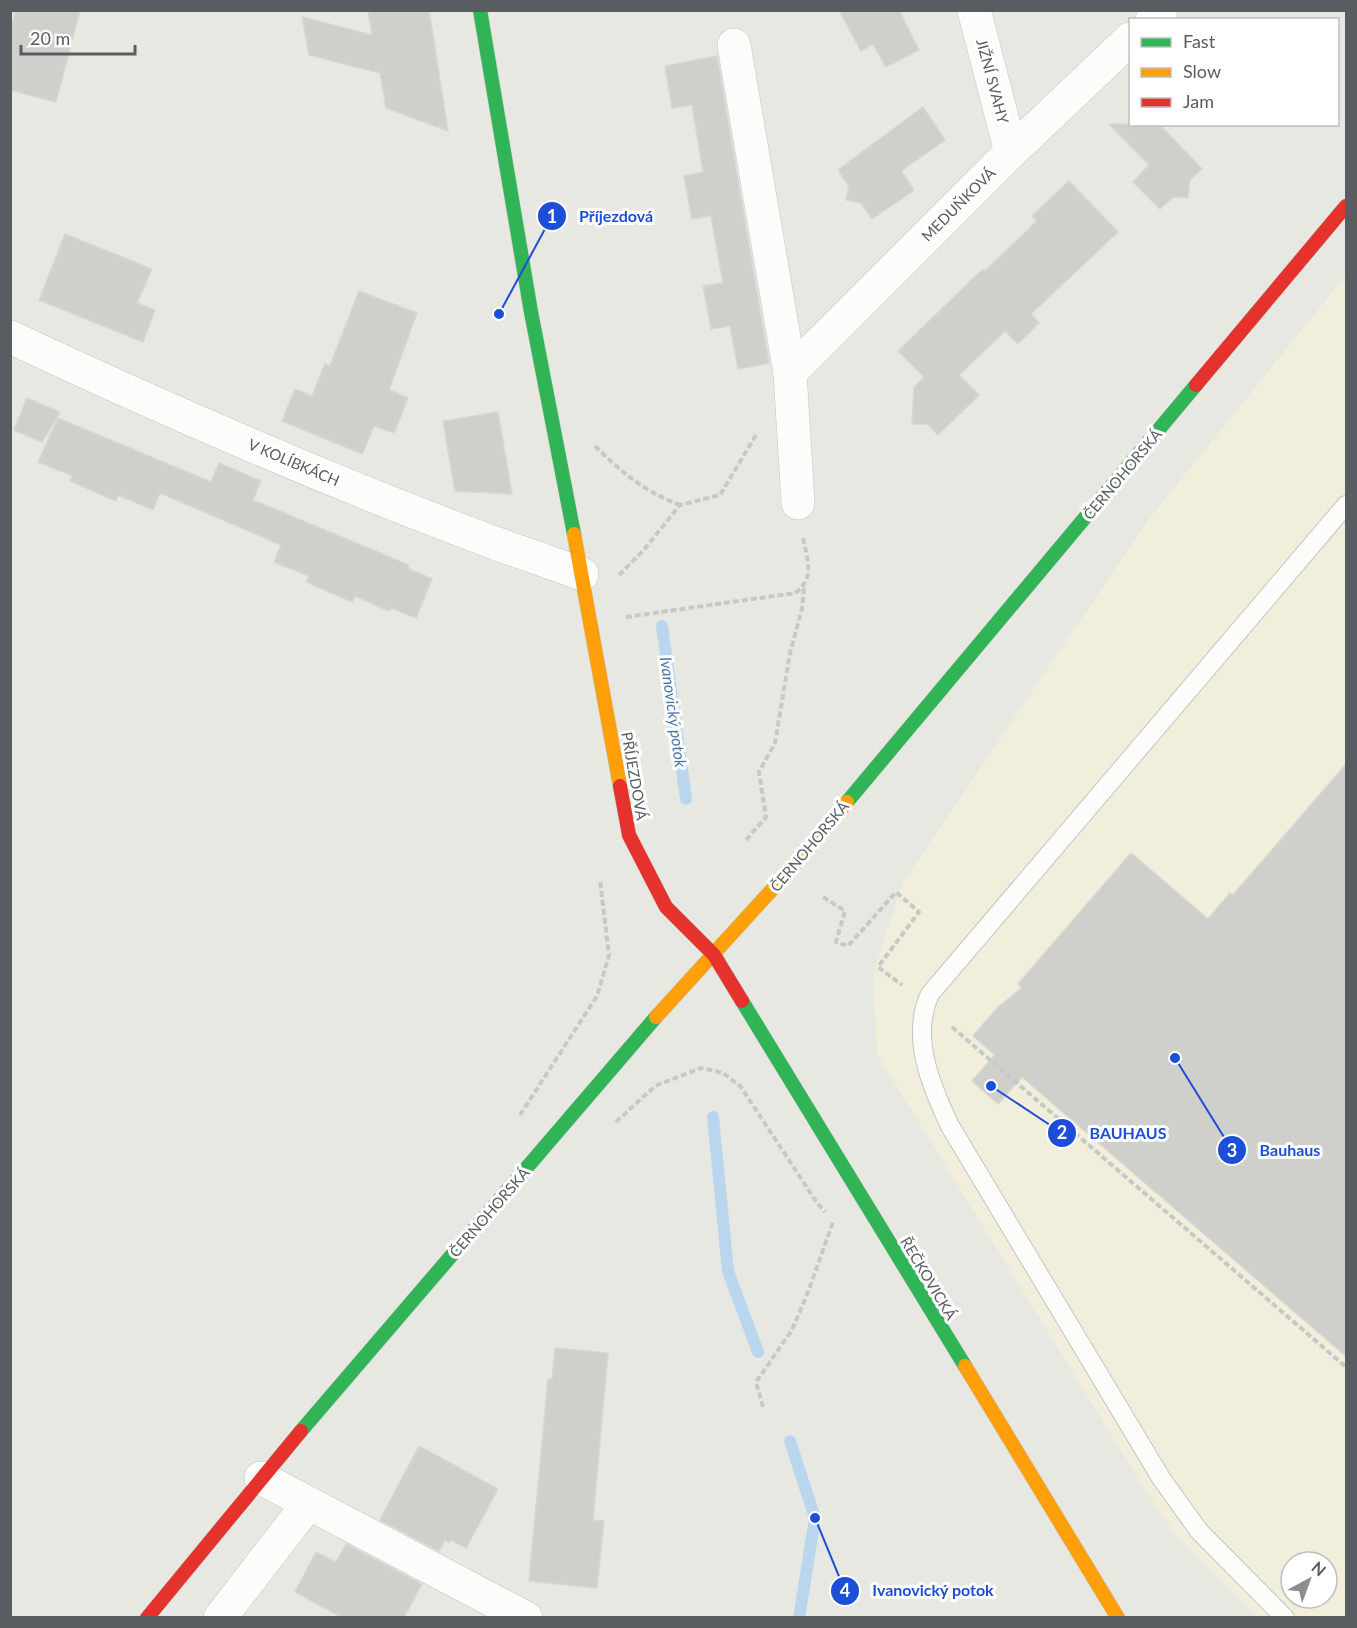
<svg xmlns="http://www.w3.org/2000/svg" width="1357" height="1628" font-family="Lato,sans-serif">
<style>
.commercial{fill:#f1eedc;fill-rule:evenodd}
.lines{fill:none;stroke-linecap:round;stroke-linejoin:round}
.stream{stroke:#bad6ef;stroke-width:12}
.building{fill:#cfcfcc;stroke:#d7d6d2;stroke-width:1.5}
.lane-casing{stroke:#c4c4c4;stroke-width:20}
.street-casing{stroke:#c4c4c4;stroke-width:34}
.fast-casing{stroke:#c5c7c6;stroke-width:15}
.slow-casing{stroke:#c5c7c6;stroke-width:15}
.jam-casing{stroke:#c5c7c6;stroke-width:15}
.path{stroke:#c5c9c7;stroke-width:4;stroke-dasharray:6 3;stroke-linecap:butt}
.lane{stroke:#fcfcfb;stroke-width:18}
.street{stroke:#fcfcfb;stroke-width:33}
.fast{stroke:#30b455;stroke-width:14}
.slow{stroke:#ff9f0a;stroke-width:14}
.jam{stroke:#e5322d;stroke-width:14}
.labels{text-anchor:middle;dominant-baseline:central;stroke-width:6;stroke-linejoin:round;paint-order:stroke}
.street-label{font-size:15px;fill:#595c60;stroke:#fff}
.water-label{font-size:16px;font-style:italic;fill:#4b74ac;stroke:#fff}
.leader{fill:none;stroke:#1d4ed8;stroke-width:2}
.callout-dot{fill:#1d4ed8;stroke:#fff;stroke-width:2}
.mark-label{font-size:18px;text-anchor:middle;font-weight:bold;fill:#fff}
.callout-label{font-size:16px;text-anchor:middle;font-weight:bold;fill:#1d4ed8;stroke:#fff;stroke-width:6;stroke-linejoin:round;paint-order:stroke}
</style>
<rect width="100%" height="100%" fill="#e8e8e3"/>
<path class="commercial" d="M 1346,275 L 1346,1617 L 1257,1617 L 1177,1537 L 1139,1480 L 877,1054 L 873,976 L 902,884 L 1149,519 ZM 1291,1562 L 1327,1562 L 1327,1598 L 1291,1598 Z"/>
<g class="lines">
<g class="stream">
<path d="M 662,626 L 686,799"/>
<path d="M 713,1117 L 728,1271 L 758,1352"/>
<path d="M 790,1441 L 815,1518 L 799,1618"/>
</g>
</g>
<g class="building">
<path d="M 16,10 L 80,10 L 56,102 L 10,90 L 10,31 Z"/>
<path d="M 368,10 L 429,10 L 448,131 L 386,108 L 380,73 L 309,55 L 302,17 L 372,35 Z"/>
<path d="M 839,10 L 899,10 L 919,50 L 886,67 L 873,44 L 861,51 Z"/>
<path d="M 717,56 L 769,363 L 738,369 L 730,326 L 711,329 L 703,286 L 723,283 L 711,216 L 692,219 L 684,176 L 703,172 L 692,105 L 672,108 L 665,66 Z"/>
<path d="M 923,107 L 945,140 L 901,171 L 914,190 L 872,219 L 861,203 L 846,200 L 849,186 L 838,170 Z"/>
<path d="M 1109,124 L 1159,124 L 1202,169 L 1190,180 L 1188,198 L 1173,197 L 1160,209 L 1133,182 L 1149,165 Z"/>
<path d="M 1069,181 L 1118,232 L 1031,314 L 1039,323 L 1018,344 L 1005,331 L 959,375 L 979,395 L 938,435 L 927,424 L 912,424 L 914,387 L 924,377 L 898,351 L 983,269 L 985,271 L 1037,221 L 1032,216 Z"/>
<path d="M 65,234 L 152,269 L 137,303 L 155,310 L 143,342 L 39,300 Z"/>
<path d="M 359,291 L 417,313 L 389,390 L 408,398 L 394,433 L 374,426 L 362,454 L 282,421 L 295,389 L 312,396 L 325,364 L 330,366 Z"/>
<path d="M 27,398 L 60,412 L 42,442 L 14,430 Z"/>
<path d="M 498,412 L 512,494 L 455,491 L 443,421 Z"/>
<path d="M 58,418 L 211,482 L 219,463 L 261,481 L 253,500 L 409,565 L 407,568 L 432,579 L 416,618 L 391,608 L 389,611 L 355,596 L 352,602 L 306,582 L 309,576 L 274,562 L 281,545 L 160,493 L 153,510 L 118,495 L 116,501 L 70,481 L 73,476 L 38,462 Z"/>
<path d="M 1347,763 L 1347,1357 L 1022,1077 L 998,1104 L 972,1081 L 995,1055 L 973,1036 L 997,1008 L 1022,988 L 1018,984 L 1131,853 L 1208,919 L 1230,893 L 1233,895 Z"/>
<path d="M 555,1348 L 608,1353 L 593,1520 L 604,1521 L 597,1588 L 529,1581 L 548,1379 L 552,1379 Z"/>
<path d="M 419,1446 L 498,1489 L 466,1548 L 451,1540 L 449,1543 L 445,1540 L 439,1551 L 380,1520 Z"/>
<path d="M 346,1544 L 422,1584 L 404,1617 L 341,1617 L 295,1592 L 316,1552 L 336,1562 Z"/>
</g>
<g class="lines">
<defs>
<path id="lane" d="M 1285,1618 L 1199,1531 L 1161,1478 L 950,1126 C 931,1086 910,1036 930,994 L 1346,505"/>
<g id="street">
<path d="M 974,10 L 1011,152"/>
<path d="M 1152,20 L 1161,10"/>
<path d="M 734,45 L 790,373"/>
<path d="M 10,337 C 168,411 329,481 492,542 C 522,553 552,563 582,574"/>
<path d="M 798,503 L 790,373 L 1011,152 L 1130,39"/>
<path d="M 261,1478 L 526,1618"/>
<path d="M 220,1618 L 308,1504"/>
</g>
<g id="fast">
<path d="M 480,10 L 531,312 L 574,534"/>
<path d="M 847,802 L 1196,385"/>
<path d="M 742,1001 L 965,1366"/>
<path d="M 301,1431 L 656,1017"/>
</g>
<g id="slow">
<path d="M 574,534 L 620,786"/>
<path d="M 656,1017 L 789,871 L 847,802"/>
<path d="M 965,1366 L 1118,1618"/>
</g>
<g id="jam">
<path d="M 1196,385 L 1346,206"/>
<path d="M 620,786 L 629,835 L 666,907 L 714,955 L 742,1001"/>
<path d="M 147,1618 L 301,1431"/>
</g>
</defs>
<use href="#lane" class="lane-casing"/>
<use href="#street" class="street-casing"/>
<use href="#fast" class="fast-casing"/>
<use href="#slow" class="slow-casing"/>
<use href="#jam" class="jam-casing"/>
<g class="path">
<path d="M 595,446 C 621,472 645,492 680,505"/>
<path d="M 619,575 L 643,551 L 680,505 L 720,495 L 756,435"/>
<path d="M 626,617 L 795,593 C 816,578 807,560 803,537"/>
<path d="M 746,840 L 766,817 L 759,772 L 775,743 L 790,653 L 802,609 L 804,588"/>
<path d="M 823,897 L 845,911 L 836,942 L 848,946 L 896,892 L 919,912 L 878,967 L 902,985"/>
<path d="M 952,1027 L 1346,1367"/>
<path d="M 520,1115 L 597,996 L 609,955 L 600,880"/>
<path d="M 616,1122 L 655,1086 L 701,1068 L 723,1073 L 741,1087 L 817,1203 L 825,1212"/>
<path d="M 763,1407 L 756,1382 L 792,1330 L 808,1292 L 833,1222"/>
</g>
<use href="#lane" class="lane"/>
<use href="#street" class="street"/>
<use href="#fast" class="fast"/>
<use href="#slow" class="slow"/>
<use href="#jam" class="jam"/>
</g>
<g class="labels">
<g class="street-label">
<text transform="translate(993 81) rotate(75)">JIŽNÍ SVAHY</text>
<text transform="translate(958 204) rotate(-45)">MEDUŇKOVÁ</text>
<text transform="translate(294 462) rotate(23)">V KOLÍBKÁCH</text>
<text transform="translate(1122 474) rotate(-50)">ČERNOHORSKÁ</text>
<text transform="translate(635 776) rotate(80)">PŘÍJEZDOVÁ</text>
<text transform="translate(809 846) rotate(-50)">ČERNOHORSKÁ</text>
<text transform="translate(489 1212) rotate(-49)">ČERNOHORSKÁ</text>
<text transform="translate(929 1278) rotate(59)">ŘEČKOVICKÁ</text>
</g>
<g class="water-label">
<text transform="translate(674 712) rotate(82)">Ivanovický potok</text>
</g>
</g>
<path class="leader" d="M499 314L552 216M991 1086L1062 1133M1175 1058L1232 1150M815 1518L845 1591"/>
<g class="callout-dot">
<circle cx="499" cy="314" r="6"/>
<circle cx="991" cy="1086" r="6"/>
<circle cx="1175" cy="1058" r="6"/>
<circle cx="815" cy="1518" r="6"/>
<circle cx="552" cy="216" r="15"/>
<circle cx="1062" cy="1133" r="15"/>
<circle cx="1232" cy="1150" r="15"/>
<circle cx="845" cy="1591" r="15"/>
</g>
<g class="mark-label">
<text x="552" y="223">1</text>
<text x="1062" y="1139">2</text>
<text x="1232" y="1157">3</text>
<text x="845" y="1597">4</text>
</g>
<g class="callout-label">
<text x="616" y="222">Příjezdová</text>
<text x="1128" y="1139">BAUHAUS</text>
<text x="1290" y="1156">Bauhaus</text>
<text x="933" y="1596">Ivanovický potok</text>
</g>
<rect width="1357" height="1628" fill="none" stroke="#595c60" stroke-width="24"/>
<rect x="1129" y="18" width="210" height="108" fill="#ffffff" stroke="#bdbebf" stroke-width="1.5"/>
<rect x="1141" y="38" width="30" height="9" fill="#30b455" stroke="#bdbebf" stroke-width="1.5"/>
<text x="1183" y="48" font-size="18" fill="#595c60">Fast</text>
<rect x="1141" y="68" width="30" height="9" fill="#ff9f0a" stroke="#bdbebf" stroke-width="1.5"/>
<text x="1183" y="78" font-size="18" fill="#595c60">Slow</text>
<rect x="1141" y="98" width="30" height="9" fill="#e5322d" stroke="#bdbebf" stroke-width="1.5"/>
<text x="1183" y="108" font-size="18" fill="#595c60">Jam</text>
<g transform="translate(1309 1580) rotate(41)"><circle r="28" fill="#ffffff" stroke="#bdbebf" stroke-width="1.5"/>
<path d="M0-4.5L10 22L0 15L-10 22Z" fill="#8b8d8e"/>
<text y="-9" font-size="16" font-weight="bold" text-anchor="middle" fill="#595c60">N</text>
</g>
<path d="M21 45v9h114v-9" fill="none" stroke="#595c60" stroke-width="3"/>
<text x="30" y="45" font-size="18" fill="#595c60" stroke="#ffffff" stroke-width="4.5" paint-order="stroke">20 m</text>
</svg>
